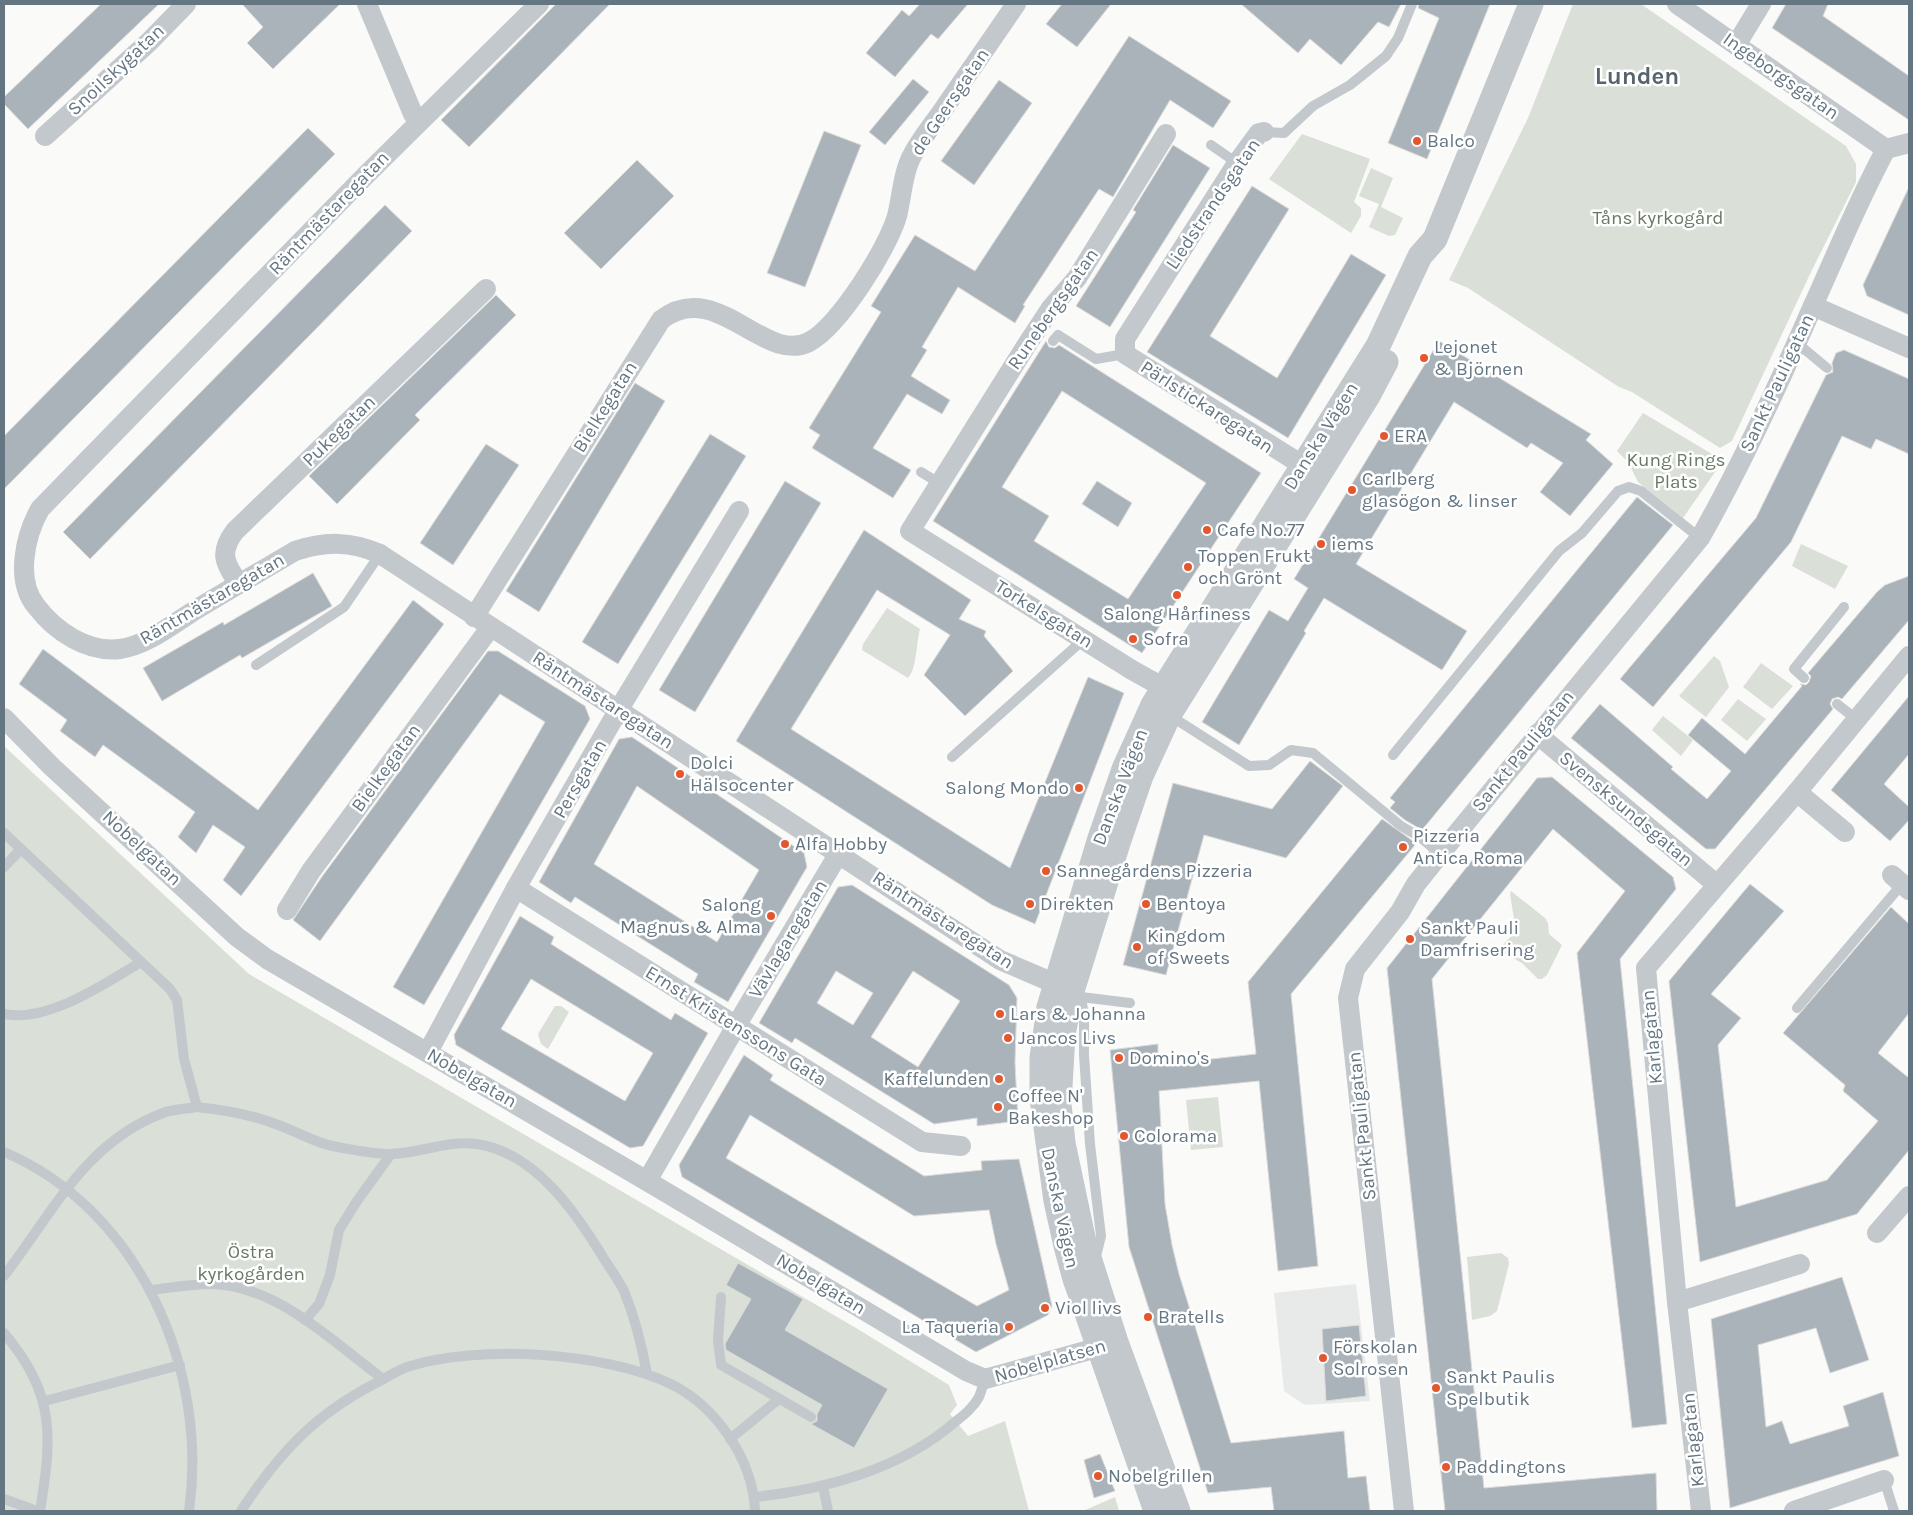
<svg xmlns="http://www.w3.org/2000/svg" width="1913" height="1515" font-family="Karla,sans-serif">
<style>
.built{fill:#e8e9e9}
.green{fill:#dadfd7}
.building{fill:#aab3b9;stroke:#dcdcda;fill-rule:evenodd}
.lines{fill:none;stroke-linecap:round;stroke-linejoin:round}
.service{stroke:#c3c8cc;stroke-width:10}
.minor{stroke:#c3c8cc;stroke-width:20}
.tertiary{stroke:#c3c8cc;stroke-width:25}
.poi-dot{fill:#e4572e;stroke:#fff;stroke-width:2}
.labels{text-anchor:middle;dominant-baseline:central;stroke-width:5;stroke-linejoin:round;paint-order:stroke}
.street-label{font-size:19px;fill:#657683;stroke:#fff}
.poi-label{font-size:19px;fill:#657683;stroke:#fff;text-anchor:start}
.park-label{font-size:19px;fill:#687a64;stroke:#fff}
.district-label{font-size:24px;font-weight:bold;fill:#57646e;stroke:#fff}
</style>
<rect width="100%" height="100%" fill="#fafaf8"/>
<path class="built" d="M 1356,1284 L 1370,1401 L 1305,1405 L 1284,1391 L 1274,1293 Z"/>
<g class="green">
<path d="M 1573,4 L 1641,4 L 1846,146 L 1856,164 L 1856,182 L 1811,272 L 1732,441 L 1720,448 L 1632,392 L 1619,387 L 1468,288 L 1449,280 L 1528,118 Z"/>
<path d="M 1302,134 L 1370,159 L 1354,202 L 1361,208 L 1361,216 L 1351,233 L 1269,179 Z"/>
<path d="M 1371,168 L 1393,178 L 1381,207 L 1403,218 L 1395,235 L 1389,236 L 1369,227 L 1379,204 L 1359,196 Z"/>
<path d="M 1643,413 L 1722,460 L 1715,472 L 1683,518 L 1638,482 L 1628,462 L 1617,451 Z"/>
<path d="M 1801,544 L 1848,566 L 1835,589 L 1792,566 Z"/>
<path d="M 887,608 L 920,629 C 916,643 917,669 908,678 L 862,650 L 863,644 Z"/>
<path d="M 1714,656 L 1720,661 L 1729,687 L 1706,717 L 1679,696 Z"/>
<path d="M 1761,663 L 1793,686 L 1772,709 L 1743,687 Z"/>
<path d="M 1738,699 L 1766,719 L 1747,741 L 1721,720 Z"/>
<path d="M 1663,716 L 1693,740 L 1681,756 L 1652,730 Z"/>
<path d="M 4,746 L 249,974 L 856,1328 L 949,1385 L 957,1405 L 950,1414 L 968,1436 L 1005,1421 L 1029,1511 L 4,1511 Z"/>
<path d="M 1511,891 L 1545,918 L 1548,923 L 1549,934 L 1562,945 L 1547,975 L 1542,979 L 1538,979 L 1522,963 L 1498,950 L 1516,931 L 1510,894 Z"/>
<path d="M 555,1006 L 561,1006 L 569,1012 L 548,1049 L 541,1044 L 538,1034 Z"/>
<path d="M 1218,1097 L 1223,1147 L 1191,1150 L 1186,1100 Z"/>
<path d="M 1501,1253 L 1508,1258 L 1509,1264 L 1497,1311 L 1490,1316 L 1472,1320 L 1467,1257 Z"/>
<path d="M 1115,1497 L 1119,1511 L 1083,1511 Z"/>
</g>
<g class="building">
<path d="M 101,4 L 159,4 L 28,129 L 4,104 L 4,97 Z"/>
<path d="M 242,4 L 340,4 L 273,69 L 247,43 L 263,27 Z"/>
<path d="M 556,4 L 610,4 L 469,147 L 441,120 Z"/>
<path d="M 920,4 L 968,4 L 938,39 L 931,34 L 895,77 L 866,53 L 902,10 L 909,16 Z"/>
<path d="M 1062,4 L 1111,4 L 1077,47 L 1046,24 Z"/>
<path d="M 1241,4 L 1401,4 L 1389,27 L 1378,22 L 1341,65 L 1310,39 L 1298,53 Z"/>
<path d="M 1419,4 L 1490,4 L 1427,159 L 1388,143 L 1439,18 L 1418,8 Z"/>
<path d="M 1786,4 L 1828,4 L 1823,16 L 1909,76 L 1909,120 L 1772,28 Z"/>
<path d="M 1129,36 L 1231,101 L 1213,128 L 1170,100 L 1113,197 L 1099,189 L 1023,305 L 1025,306 L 1015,323 L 958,287 L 922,347 L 927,350 L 911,376 L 950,400 L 942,414 L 907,394 L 873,448 L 911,470 L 893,498 L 812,448 L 820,435 L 809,428 L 881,312 L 871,306 L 915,235 L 975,271 Z"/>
<path d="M 913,79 L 929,92 L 885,145 L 869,132 Z"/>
<path d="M 999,80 L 1032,103 L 974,185 L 941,161 Z"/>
<path d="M 308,128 L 335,154 L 4,489 L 4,436 Z"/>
<path d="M 824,131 L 861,145 L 805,287 L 767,273 Z"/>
<path d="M 1173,145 L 1210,168 L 1110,327 L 1076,306 L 1136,212 L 1133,210 Z"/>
<path d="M 637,160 L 674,196 L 601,269 L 564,233 Z"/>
<path d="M 1252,186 L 1289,209 L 1210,336 L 1277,378 L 1351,254 L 1386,275 L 1288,438 L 1147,352 Z"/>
<path d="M 1909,187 L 1909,315 L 1867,296 L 1863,285 Z"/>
<path d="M 385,205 L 412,231 L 90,559 L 63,532 Z"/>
<path d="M 496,295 L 516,315 L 415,415 L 420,420 L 337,504 L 309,476 Z"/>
<path d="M 1046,341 L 1049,347 L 1055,348 L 1059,345 L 1261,473 L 1142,653 L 933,521 ZM 1062,391 L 1206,483 L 1128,599 L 1034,541 L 1049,516 L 1002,487 Z"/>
<path d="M 1439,341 L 1591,434 L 1586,440 L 1613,464 L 1570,516 L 1540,492 L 1563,463 L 1531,443 L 1527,448 L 1454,402 L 1356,564 L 1467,631 L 1442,670 L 1324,598 L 1304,631 L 1306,633 L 1239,745 L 1202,722 L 1269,610 L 1288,621 L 1308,588 L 1294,579 Z"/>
<path d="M 1844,350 L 1909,379 L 1909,454 L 1876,439 L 1871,449 L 1842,436 L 1791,542 L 1653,707 L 1620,679 L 1756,518 L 1826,375 L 1833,372 L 1832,363 L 1836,353 Z"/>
<path d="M 635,383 L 665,401 L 539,612 L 506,591 Z"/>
<path d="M 710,434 L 746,456 L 618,664 L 582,642 Z"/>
<path d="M 486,444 L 519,465 L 453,565 L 420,543 Z"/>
<path d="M 785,481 L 821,503 L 695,712 L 659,690 Z"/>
<path d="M 1097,481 L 1132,503 L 1118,527 L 1082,504 Z"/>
<path d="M 1637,497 L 1673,525 L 1422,830 L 1405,820 L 1390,808 L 1395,802 L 1390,798 Z"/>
<path d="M 864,530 L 971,600 L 959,619 L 986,631 L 984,636 L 1013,671 L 965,716 L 924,675 L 950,635 L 877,590 L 791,729 L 1010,868 L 1088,677 L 1124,693 L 1035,924 L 992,905 L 736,741 Z"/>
<path d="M 313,573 L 332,606 L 242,658 L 240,655 L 162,701 L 143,668 L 223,622 L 224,625 Z"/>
<path d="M 1909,576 L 1909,620 L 1842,699 L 1838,697 L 1832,699 L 1830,704 L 1833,709 L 1715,849 L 1706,849 L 1571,738 L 1600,704 L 1673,767 L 1671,769 L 1707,799 L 1731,771 L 1688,735 L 1702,718 L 1745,754 L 1802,686 L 1800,684 L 1806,685 L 1809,682 L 1811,676 L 1808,673 L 1877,592 L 1885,585 Z"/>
<path d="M 413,600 L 444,624 L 241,896 L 223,880 L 245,847 L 213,825 L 196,853 L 178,837 L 195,812 L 103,745 L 95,757 L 60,731 L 67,720 L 19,684 L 43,649 L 258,810 Z"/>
<path d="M 488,651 L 498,651 L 585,706 L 590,719 L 424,1005 L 393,987 L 545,722 L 500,694 L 320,941 L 293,920 L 321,878 Z"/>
<path d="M 1909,696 L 1909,754 L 1884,784 L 1909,807 L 1909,820 L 1890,841 L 1831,790 Z"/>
<path d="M 632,737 L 804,853 L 807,867 L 728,1002 L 694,982 L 698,974 L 575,897 L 571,903 L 539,882 L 619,739 ZM 637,786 L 759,870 L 717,942 L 594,864 Z"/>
<path d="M 1310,761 L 1343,786 L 1286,858 L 1204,835 L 1166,975 L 1123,965 L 1173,783 L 1272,809 Z"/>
<path d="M 1552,777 L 1673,877 L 1676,889 L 1620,959 L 1667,1424 L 1632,1428 L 1577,953 L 1625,891 L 1553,829 L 1432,979 L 1484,1488 L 1656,1473 L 1657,1511 L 1445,1511 L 1387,968 L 1537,778 Z"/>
<path d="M 1382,819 L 1413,841 L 1412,843 L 1415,845 L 1291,994 L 1318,1266 L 1278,1271 L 1259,1081 L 1159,1091 L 1165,1204 L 1172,1245 L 1179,1274 L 1231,1443 L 1344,1431 L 1348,1478 L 1366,1476 L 1370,1511 L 1274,1511 L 1271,1487 L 1208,1493 L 1129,1247 L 1110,1050 L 1158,1044 L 1158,1065 L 1256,1054 L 1248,982 Z"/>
<path d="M 1750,884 L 1784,911 L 1711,994 L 1741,1018 L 1718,1045 L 1736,1207 L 1827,1180 L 1878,1121 L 1843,1091 L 1845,1085 L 1783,1033 L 1891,907 L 1909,924 L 1909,1013 L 1878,1053 L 1909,1078 L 1909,1150 L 1857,1214 L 1700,1262 L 1669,981 Z"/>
<path d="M 852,885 L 1009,985 L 1017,998 L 1015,1063 L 1018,1121 L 977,1126 L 977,1118 L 934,1124 L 795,1038 L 792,1043 L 759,1023 L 838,887 ZM 836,971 L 873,993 L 853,1025 L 817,1003 ZM 913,971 L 960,1001 L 918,1067 L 871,1037 Z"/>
<path d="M 520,916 L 554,937 L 551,944 L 671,1020 L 675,1013 L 708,1033 L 643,1146 L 630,1148 L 456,1045 L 454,1035 ZM 531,979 L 653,1053 L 625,1101 L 501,1029 Z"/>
<path d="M 744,1055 L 773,1075 L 770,1080 L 924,1176 L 982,1170 L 981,1161 L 1019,1159 L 1052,1306 L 1048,1315 L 976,1352 L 682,1177 L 679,1165 ZM 750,1115 L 914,1216 L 989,1210 L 996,1244 L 1009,1290 L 977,1306 L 726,1158 Z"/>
<path d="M 738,1263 L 803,1299 L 785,1330 L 888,1389 L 854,1448 L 811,1424 L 817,1421 L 817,1414 L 822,1405 L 726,1350 L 725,1344 L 751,1299 L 726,1285 Z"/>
<path d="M 1842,1277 L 1869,1360 L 1830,1373 L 1816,1328 L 1758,1345 L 1766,1427 L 1782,1421 L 1790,1444 L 1849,1426 L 1843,1406 L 1883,1392 L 1899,1456 L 1730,1508 L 1711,1319 Z"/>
<path d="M 1359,1325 L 1366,1396 L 1326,1401 L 1322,1329 Z"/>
<path d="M 1100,1454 L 1115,1491 L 1094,1498 L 1084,1460 Z"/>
</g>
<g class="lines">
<g class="service">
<path d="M 1264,132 L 1284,133 L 1313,106 L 1350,85 L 1386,56 L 1398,38 L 1412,4"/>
<path d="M 1211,145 L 1237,163"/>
<path d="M 1053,341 L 1058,335 L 1096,359 L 1125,354"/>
<path d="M 1797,343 L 1827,368"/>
<path d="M 921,472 L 939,483"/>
<path d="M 256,665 L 344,607 L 380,554"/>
<path d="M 1804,678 L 1794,669 L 1844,607"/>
<path d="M 1837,704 L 1856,719"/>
<path d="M 1169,715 L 1249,766 L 1269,765 L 1291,750 L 1313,753 L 1401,826 L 1420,837 L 1440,854"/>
<path d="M 1393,755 L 1559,551 L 1582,533 L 1618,491 L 1629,487 L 1641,491 L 1700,538"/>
<path d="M 952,757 L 1084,639"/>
<path d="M 4,833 L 170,989 L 177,1000 L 184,1059 L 197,1107 C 226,1110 254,1115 281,1126 C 300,1133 317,1144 337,1147 C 354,1150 373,1154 390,1154 C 418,1154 446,1140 476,1144 C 536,1152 577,1214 606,1262 C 612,1271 619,1281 624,1291 C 635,1318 642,1346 647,1374"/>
<path d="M 4,867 L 21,849"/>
<path d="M 1077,994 L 1081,997 L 1130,1003"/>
<path d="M 1081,997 L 1084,1016 L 1084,1055 L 1090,1144 L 1101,1236 L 1095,1260"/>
<path d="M 1797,1008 L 1902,884"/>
<path d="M 4,1014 C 47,1023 105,984 141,962"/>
<path d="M 4,1152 C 139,1209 209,1370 189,1511"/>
<path d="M 4,1276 C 52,1214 85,1142 163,1113 C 173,1109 186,1109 197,1107"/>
<path d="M 150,1290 C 170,1288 191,1284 211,1284 C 277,1285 333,1342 383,1379"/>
<path d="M 721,1297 L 718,1341 L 721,1365 L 811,1417"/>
<path d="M 305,1320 L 319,1304 L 330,1275 L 339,1230 L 357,1201 L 391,1154"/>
<path d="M 4,1333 C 56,1395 52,1437 40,1511"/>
<path d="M 45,1401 L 180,1365"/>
<path d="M 730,1439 L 779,1399"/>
<path d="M 1884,1480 L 1894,1511"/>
<path d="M 823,1486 L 828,1511"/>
<path d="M 754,1497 C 824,1490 901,1469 955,1422 C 964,1415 973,1408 979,1397 C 981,1392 983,1385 985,1379"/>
<path d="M 4,1499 L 37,1511"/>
<path d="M 241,1511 C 279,1453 314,1415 376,1383 C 386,1378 396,1371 407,1367 C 477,1344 604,1352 671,1384 C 717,1407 753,1460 755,1511"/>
</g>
<g class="minor">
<path d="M 367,4 L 413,114 L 419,122"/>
<path d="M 539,4 L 364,177 L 40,509 C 25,536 15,580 36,606 C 55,631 87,653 120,649 C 148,645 174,623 197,609 C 230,589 263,570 295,551 C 325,541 351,541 380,554 L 1000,960 L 1056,984"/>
<path d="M 1677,4 L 1886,149"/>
<path d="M 1736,45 L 1761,4"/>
<path d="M 1264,132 L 1259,133 L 1237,163 L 1125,339 L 1125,354 L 1315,473"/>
<path d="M 1166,134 L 1077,278 L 1051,308 L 1026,346 L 910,531 L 1132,670 L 1175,694"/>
<path d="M 45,136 L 149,42 L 186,4"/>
<path d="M 1813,306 L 1909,348"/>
<path d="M 239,584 C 224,563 219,552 235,531 L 486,289"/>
<path d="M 474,617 L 661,320 C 716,277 764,365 809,342 C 839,326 888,248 897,216 C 902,196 903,171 913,154 C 922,137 935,122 945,107 C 969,72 993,38 1016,4"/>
<path d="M 4,718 L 52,767 L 237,937 L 267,959 L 647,1181 L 966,1371 L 985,1379 L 1111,1344"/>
<path d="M 1537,734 L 1716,884"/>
<path d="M 1797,792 L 1845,832"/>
<path d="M 1892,875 L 1909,890"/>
<path d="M 516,888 L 922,1142 L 961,1146"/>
<path d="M 287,910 L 311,871 L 490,628"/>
<path d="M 428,1052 L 516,888 L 619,709 L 739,511"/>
<path d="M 647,1181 L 736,1026 L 839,853"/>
<path d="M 1877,1233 L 1909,1196"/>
<path d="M 1677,1302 L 1800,1264"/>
<path d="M 1404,1511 L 1348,998 L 1355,969 L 1400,912 L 1416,884 L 1440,854 L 1700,538 C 1742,464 1778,386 1812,308 C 1836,255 1858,201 1886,149 L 1909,143"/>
<path d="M 1701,1511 L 1677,1302 L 1646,968 L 1797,792 L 1909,656"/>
<path d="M 1794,1511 L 1884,1480"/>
</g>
<g class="tertiary">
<path d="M 1156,1511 L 1075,1279 L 1066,1246 L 1056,1201 L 1042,1098 L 1042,1058 L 1049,1007 L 1100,838 L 1124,769 L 1153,705 L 1378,346 L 1420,256 L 1435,239 L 1531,4"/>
<path d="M 1178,1511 L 1116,1342 L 1084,1242 L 1063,1143 L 1059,1104 L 1063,1034 L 1072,991 L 1118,843 L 1141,776 L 1169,715 L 1368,396 L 1386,362"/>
</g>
</g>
<g class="poi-dot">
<circle cx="1417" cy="141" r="5"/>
<circle cx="1424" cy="358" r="5"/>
<circle cx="1384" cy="436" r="5"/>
<circle cx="1352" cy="490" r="5"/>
<circle cx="1207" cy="530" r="5"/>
<circle cx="1321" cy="544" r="5"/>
<circle cx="1188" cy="567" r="5"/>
<circle cx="1177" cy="595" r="5"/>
<circle cx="1133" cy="639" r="5"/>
<circle cx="680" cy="774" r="5"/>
<circle cx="1079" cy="788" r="5"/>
<circle cx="785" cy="844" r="5"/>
<circle cx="1403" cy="847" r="5"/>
<circle cx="1046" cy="871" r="5"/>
<circle cx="1030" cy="904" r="5"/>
<circle cx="1146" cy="904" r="5"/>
<circle cx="771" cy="916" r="5"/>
<circle cx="1410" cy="939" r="5"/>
<circle cx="1137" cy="947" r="5"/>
<circle cx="1000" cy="1014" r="5"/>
<circle cx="1008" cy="1038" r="5"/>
<circle cx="1119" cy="1058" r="5"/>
<circle cx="999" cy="1079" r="5"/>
<circle cx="998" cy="1107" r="5"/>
<circle cx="1124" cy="1136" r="5"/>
<circle cx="1045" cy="1308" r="5"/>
<circle cx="1148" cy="1317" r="5"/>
<circle cx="1009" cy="1327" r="5"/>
<circle cx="1323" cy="1358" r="5"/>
<circle cx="1436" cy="1388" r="5"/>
<circle cx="1446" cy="1467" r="5"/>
<circle cx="1098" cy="1476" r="5"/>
</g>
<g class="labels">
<g class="street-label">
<text transform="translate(116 70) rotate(-43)">Snoilskygatan</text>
<text transform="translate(1781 76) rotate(35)">Ingeborgsgatan</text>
<text transform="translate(950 102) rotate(-56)">de Geersgatan</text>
<text transform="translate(1213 204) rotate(-56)">Liedstrandsgatan</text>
<text transform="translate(329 213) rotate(-46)">Räntmästaregatan</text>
<text transform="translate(1053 309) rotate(-55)">Runebergsgatan</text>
<text transform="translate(1777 383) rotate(-65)">Sankt Pauligatan</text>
<text transform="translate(605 407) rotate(-58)">Bielkegatan</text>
<text transform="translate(1207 407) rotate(33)">Pärlstickaregatan</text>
<text transform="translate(339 431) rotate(-44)">Pukegatan</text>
<text transform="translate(1321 436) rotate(-58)">Danska Vägen</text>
<text transform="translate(212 599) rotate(-30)">Räntmästaregatan</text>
<text transform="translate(1044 614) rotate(32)">Torkelsgatan</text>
<text transform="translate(603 700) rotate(33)">Räntmästaregatan</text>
<text transform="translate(1523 751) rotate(-51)">Sankt Pauligatan</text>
<text transform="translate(386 768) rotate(-54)">Bielkegatan</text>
<text transform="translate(580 779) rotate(-60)">Persgatan</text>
<text transform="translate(1120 787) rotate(-69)">Danska Vägen</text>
<text transform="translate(1626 809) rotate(40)">Svensksundsgatan</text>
<text transform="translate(142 848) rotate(43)">Nobelgatan</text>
<text transform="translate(943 920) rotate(33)">Räntmästaregatan</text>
<text transform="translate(788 939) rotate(-59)">Vävlagaregatan</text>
<text transform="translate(736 1026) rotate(32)">Ernst Kristenssons Gata</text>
<text transform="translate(1652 1037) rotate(-95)">Karlagatan</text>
<text transform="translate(472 1078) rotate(30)">Nobelgatan</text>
<text transform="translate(1362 1126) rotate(-96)">Sankt Pauligatan</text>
<text transform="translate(1060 1208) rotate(78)">Danska Vägen</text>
<text transform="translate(821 1284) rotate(31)">Nobelgatan</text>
<text transform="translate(1050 1361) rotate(-16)">Nobelplatsen</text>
<text transform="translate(1693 1440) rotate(-96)">Karlagatan</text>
</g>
<g class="poi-label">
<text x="1427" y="141">Balco</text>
<text x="1434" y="347">Lejonet<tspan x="1434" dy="22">&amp; Björnen</tspan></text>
<text x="1394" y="436">ERA</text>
<text x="1362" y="479">Carlberg<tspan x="1362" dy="22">glasögon &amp; linser</tspan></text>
<text x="1217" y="530">Cafe No.77</text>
<text x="1331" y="544">iems</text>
<text x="1198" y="556">Toppen Frukt<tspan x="1198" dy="22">och Grönt</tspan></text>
<text x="1177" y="614" text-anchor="middle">Salong Hårfiness</text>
<text x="1143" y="639">Sofra</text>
<text x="690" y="763">Dolci<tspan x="690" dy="22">Hälsocenter</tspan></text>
<text x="1069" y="788" text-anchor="end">Salong Mondo</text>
<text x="1413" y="836">Pizzeria<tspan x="1413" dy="22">Antica Roma</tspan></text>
<text x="795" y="844">Alfa Hobby</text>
<text x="1056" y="871">Sannegårdens Pizzeria</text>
<text x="1040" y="904">Direkten</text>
<text x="1156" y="904">Bentoya</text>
<text x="761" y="905" text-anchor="end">Salong<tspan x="761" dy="22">Magnus &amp; Alma</tspan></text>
<text x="1420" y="928">Sankt Pauli<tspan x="1420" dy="22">Damfrisering</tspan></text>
<text x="1147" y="936">Kingdom<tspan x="1147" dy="22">of Sweets</tspan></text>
<text x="1010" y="1014">Lars &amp; Johanna</text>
<text x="1018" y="1038">Jancos Livs</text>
<text x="1129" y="1058">Domino's</text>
<text x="989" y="1079" text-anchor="end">Kaffelunden</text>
<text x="1008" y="1096">Coffee N'<tspan x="1008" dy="22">Bakeshop</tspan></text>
<text x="1134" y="1136">Colorama</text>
<text x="1055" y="1308">Viol livs</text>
<text x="1158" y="1317">Bratells</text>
<text x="999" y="1327" text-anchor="end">La Taqueria</text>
<text x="1333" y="1347">Förskolan<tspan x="1333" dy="22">Solrosen</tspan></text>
<text x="1446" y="1377">Sankt Paulis<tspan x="1446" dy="22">Spelbutik</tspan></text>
<text x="1456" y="1467">Paddingtons</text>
<text x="1108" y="1476">Nobelgrillen</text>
</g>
<g class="park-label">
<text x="1658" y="218">Tåns kyrkogård</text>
<text x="1676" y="460">Kung Rings<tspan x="1676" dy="22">Plats</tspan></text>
<text x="251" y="1252">Östra<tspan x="251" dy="22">kyrkogården</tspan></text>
</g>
<g class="district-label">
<text x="1637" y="76">Lunden</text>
</g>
</g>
<rect width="1913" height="1515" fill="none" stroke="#657683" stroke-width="10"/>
</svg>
